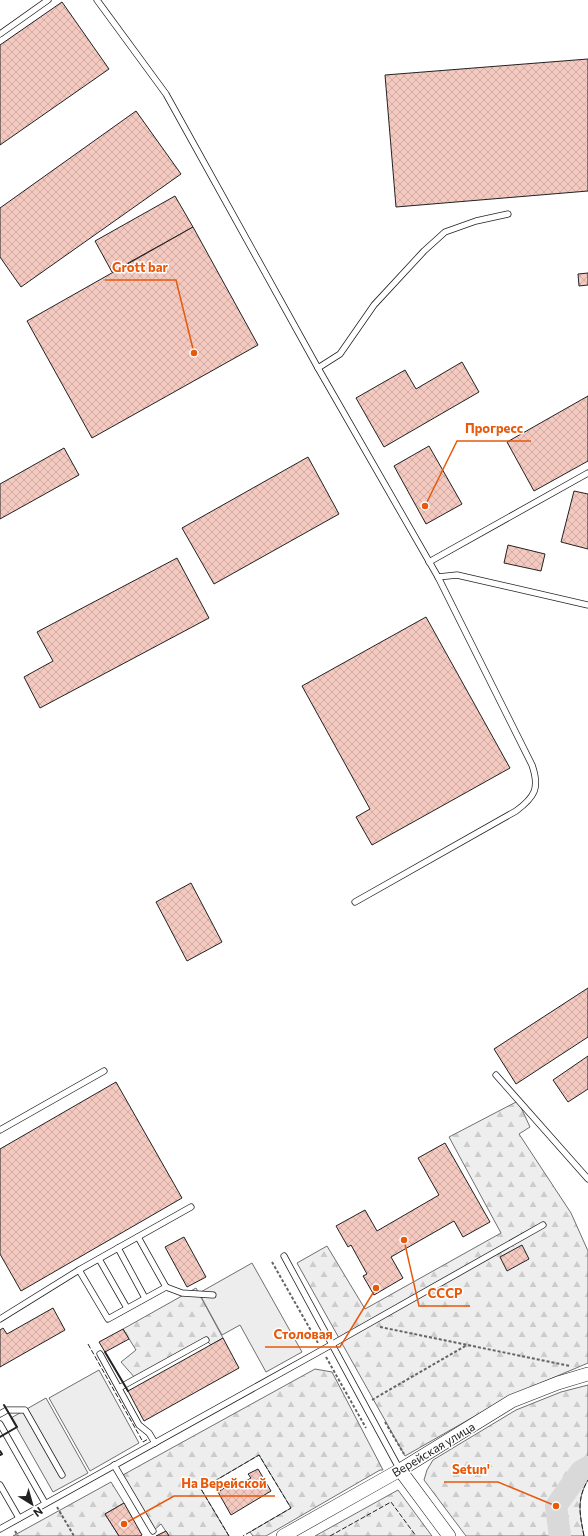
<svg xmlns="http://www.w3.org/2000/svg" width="588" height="1536" font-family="Commissioner,sans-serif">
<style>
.forest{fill:url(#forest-firs);stroke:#6f6f6f}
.parking{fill:#ededed;stroke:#6f6f6f}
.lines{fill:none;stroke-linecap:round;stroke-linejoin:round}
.river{stroke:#d9d9d9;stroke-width:22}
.building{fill:url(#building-cross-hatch);stroke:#222}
.service-casing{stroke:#222;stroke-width:7}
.tertiary-casing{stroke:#222;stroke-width:14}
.path{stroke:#646464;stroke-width:2;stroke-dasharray:3 2;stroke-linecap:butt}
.service{stroke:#fff;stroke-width:5.5}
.tertiary{stroke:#fff;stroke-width:13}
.fence{stroke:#222;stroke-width:1;stroke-dasharray:5 2;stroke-linecap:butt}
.wall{stroke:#222;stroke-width:2}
.labels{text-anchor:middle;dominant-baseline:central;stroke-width:3;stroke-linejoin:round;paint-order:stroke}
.street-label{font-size:12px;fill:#222;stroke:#fff}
.leader{fill:none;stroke:#e8590c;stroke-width:1.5}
.callout-dot{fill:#e8590c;stroke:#fff;stroke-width:1.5}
.callout-label{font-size:13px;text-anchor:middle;font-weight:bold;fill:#e8590c;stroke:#fff;stroke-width:3;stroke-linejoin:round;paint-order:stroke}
</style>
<defs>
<pattern id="forest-firs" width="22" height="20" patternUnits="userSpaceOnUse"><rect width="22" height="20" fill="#eee"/><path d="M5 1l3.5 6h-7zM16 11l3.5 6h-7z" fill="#ccc"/></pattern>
<pattern id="building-cross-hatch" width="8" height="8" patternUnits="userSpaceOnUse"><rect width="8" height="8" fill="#f3c9c0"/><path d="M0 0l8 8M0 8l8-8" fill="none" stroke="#d0aca5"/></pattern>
</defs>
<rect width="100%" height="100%" fill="#fff"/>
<g class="forest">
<path d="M 518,1101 L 530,1127 L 519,1134 L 571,1213 L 588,1251 L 588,1363 L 510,1396 L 405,1456 L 297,1263 L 327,1246 L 365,1309 L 501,1233 L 449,1137 Z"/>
<path d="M 196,1288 L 223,1338 L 211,1345 L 206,1340 L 136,1379 L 121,1362 L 136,1350 L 123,1329 Z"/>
<path d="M 315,1369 L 332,1372 L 383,1470 L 380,1470 L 266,1536 L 253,1536 L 250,1532 L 291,1508 L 259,1455 L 201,1489 L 229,1536 L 169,1536 L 161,1524 L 153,1531 L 121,1476 Z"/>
<path d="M 588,1385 L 588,1480 C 576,1500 580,1515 584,1536 L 466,1536 L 424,1480 L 427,1470 L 433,1460 L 516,1410 L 561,1392 Z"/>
<path d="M 111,1482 L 124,1503 L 105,1514 L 119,1536 L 13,1536 Z"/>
<path d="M 398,1490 L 432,1536 L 315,1536 Z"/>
</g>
<g class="parking">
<path d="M 252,1263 L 302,1352 L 266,1372 L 240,1325 L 222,1335 L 199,1293 Z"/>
<path d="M 99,1370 L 139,1443 L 90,1471 L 49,1398 Z"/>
<path d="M 46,1398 L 88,1473 L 53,1492 L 11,1418 Z"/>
</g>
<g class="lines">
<path class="river" d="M 560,1536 L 556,1506 L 581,1471 L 588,1467"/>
</g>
<g class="building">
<path d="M 62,2 L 109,69 L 0,145 L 0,45 Z"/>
<path d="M 588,59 L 588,191 L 396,207 L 385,75 Z"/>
<path d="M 136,111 L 181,174 L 21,287 L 0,257 L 0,208 Z"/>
<path d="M 175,196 L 193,227 L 112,272 L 95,241 Z"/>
<path d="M 193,227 L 258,345 L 92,438 L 27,321 Z"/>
<path d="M 588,273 L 588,285 L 579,286 L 578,274 Z"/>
<path d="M 462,362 L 479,392 L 384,447 L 356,398 L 405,370 L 416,389 Z"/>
<path d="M 588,396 L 588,461 L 534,491 L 507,442 Z"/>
<path d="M 429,446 L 462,504 L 426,524 L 394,466 Z"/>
<path d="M 64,448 L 79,475 L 0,519 L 0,484 Z"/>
<path d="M 308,457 L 339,514 L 214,584 L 182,528 Z"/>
<path d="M 574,491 L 588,494 L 588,549 L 561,542 Z"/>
<path d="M 508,545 L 545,554 L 541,571 L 504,563 Z"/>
<path d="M 177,558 L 209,618 L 40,708 L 24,677 L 53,661 L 37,632 Z"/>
<path d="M 426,617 L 510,768 L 372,845 L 356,817 L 370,809 L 302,686 Z"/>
<path d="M 191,883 L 222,942 L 187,961 L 156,902 Z"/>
<path d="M 588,988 L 588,1037 L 516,1084 L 494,1049 Z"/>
<path d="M 588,1056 L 588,1089 L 568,1102 L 553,1080 Z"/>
<path d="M 116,1082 L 182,1198 L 21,1291 L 0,1254 L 0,1149 Z"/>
<path d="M 445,1143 L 490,1222 L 463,1237 L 454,1221 L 391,1257 L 403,1278 L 374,1295 L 363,1276 L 367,1274 L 351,1245 L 348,1247 L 336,1226 L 365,1210 L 377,1231 L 439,1195 L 418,1158 Z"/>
<path d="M 184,1237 L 206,1277 L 187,1287 L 165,1247 Z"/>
<path d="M 522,1245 L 529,1259 L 507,1271 L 500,1257 Z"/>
<path d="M 53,1308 L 65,1330 L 0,1367 L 0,1330 L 3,1328 L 7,1334 Z"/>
<path d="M 123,1329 L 129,1339 L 105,1352 L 99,1342 Z"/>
<path d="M 223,1338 L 239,1368 L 144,1421 L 128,1391 Z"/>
<path d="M 258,1469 L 271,1491 L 231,1515 L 218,1492 L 229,1485 L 232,1489 L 251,1478 L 248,1474 Z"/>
<path d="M 124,1503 L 142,1535 L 140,1536 L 119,1536 L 105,1514 Z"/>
<path d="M 166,1531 L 169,1536 L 156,1536 Z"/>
</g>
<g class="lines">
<defs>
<g id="service">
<path d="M 97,0 L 166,94 L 318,368 L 438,577 L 532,765 C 540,788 535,797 516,811 L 355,902"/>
<path d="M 0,34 L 48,0"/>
<path d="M 318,368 L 340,354 L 374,305 L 424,251 L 445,232 L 476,221 L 508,214"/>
<path d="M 429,562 L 588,473"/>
<path d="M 438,577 L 457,575 L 588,605"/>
<path d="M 496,1075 L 588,1179"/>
<path d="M 0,1130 L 104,1071"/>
<path d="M 138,1237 L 166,1287"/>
<path d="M 118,1248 L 145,1298"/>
<path d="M 284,1256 L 400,1470"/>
<path d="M 99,1259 L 127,1308"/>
<path d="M 79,1270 L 108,1319 L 166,1287 L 182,1293 L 213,1295"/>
<path d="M 0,1319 L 79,1270 L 191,1207"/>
<path d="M 100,1354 L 139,1425 L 149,1433 L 155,1443"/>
<path d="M 119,1388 L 206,1340"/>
<path d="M 0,1414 L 7,1410 L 25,1410 L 62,1475"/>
<path d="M 0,1424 L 45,1503"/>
<path d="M 114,1465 L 153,1531"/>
<path d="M 0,1485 L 19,1518"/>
<path d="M 0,1529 L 322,1350 L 543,1225"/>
</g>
<g id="tertiary">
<path d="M 400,1470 L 449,1536"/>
<path d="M 283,1536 L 400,1470 L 512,1401 L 558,1383 L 588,1374"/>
</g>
</defs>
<use href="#service" class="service-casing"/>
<use href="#tertiary" class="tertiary-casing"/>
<g class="path">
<path d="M 272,1262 L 318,1343"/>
<path d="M 380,1327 L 570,1366"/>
<path d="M 326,1357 L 366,1428"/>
<path d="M 372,1400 L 467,1345"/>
<path d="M 385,1422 L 404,1454"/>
<path d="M 57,1507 L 74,1536"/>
<path d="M 15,1531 L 18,1536"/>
</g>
<use href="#service" class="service"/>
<use href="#tertiary" class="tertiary"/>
<g class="fence">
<path d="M 88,1344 L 143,1442 L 148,1439"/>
<path d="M 229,1536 L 201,1489 L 259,1455 L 291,1508 L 243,1536"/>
<path d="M 330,1536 L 391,1502 L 416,1536"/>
<path d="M 584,1536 C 580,1515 576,1500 588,1480"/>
</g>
<g class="wall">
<path d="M 105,1352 L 128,1391"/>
<path d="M 0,1437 L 17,1427 L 4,1405"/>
<path d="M 0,1451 L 2,1454 L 0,1455"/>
</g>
</g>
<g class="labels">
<g class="street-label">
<text transform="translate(433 1449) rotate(-31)">Верейская улица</text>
</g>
</g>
<path class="leader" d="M194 353L176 280H105M425 506L457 441H531M404 1240L419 1306H470M376 1288L340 1347H265M556 1506L498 1482H444M124 1524L174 1496H275"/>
<g class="callout-dot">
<circle cx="194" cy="353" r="4"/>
<circle cx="425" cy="506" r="4"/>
<circle cx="404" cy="1240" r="4"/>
<circle cx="376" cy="1288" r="4"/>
<circle cx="556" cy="1506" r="4"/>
<circle cx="124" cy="1524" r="4"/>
</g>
<g class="callout-label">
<text x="140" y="272">Grott bar</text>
<text x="494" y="433">Прогресс</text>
<text x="445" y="1298">СССР</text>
<text x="303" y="1339">Столовая</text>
<text x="471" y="1474">Setun'</text>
<text x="224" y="1488">На Верейской</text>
</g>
<g transform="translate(32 1504) rotate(143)" stroke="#ffffff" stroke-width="3" paint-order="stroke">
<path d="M0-3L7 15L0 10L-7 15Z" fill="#222222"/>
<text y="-6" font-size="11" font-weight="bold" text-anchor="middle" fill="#222222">N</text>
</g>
</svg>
